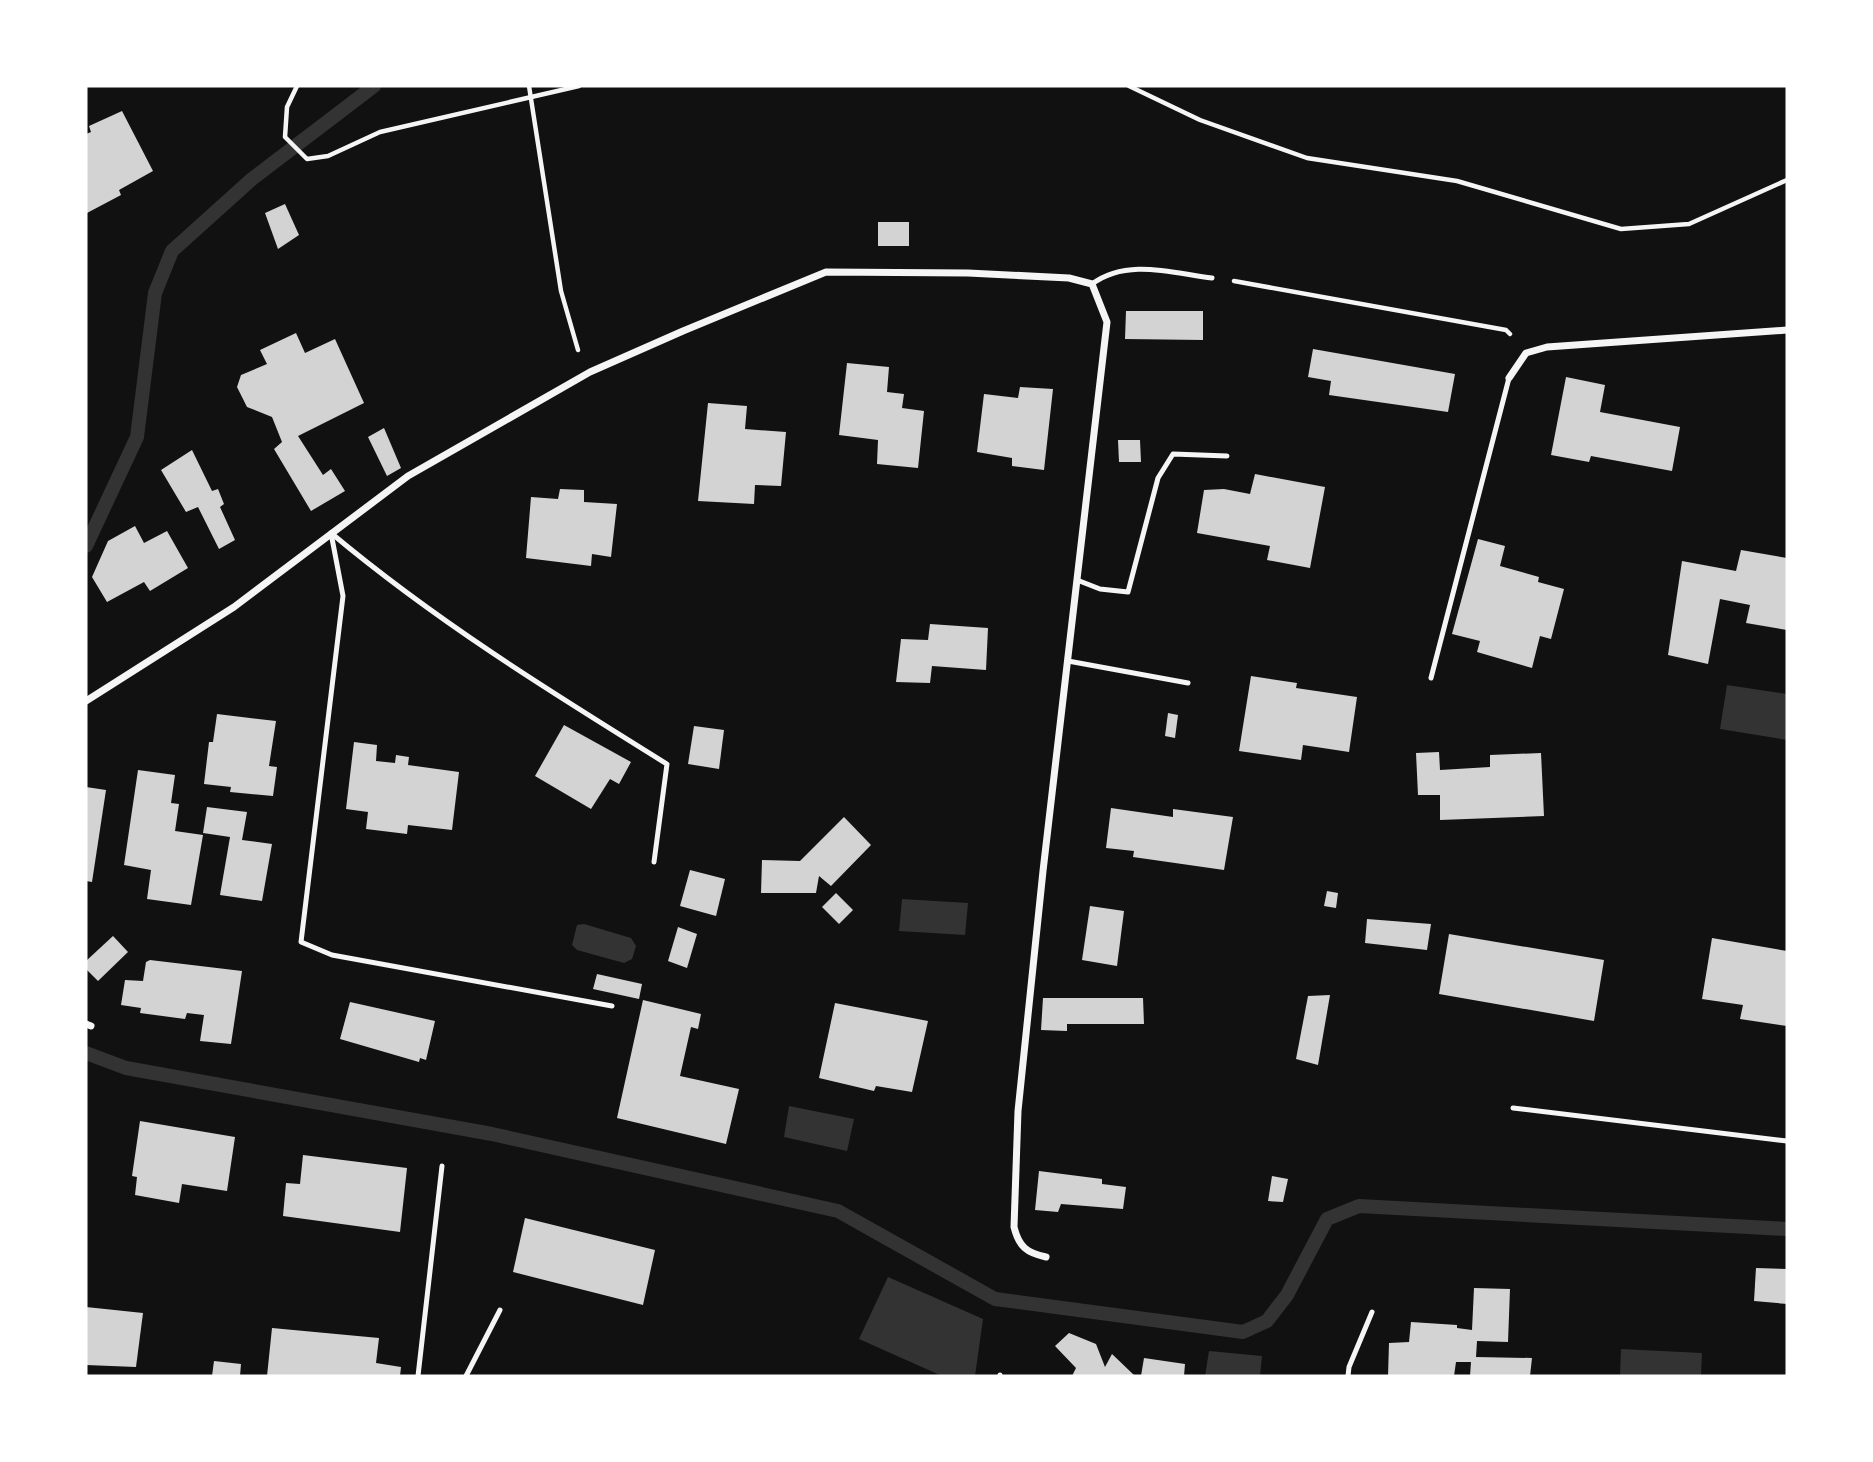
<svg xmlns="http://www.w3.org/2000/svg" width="1873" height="1462" font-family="'Fira Sans',sans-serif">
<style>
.water{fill:#333}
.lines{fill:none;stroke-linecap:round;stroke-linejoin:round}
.stream{stroke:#333;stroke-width:14}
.building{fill:#d3d3d3}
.path{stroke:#f5f5f5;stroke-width:4.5}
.service{stroke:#f5f5f5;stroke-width:5}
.minor{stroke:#f5f5f5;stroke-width:7}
</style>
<rect width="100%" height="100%" fill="#111"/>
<g class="water">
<path d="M 1727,685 L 1787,694 L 1787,740 L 1720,729 Z"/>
<path d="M 902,899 L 968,903 L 965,935 L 899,931 Z"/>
<path d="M 584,924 L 631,938 L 636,946 L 632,959 L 624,963 L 577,950 L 572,945 L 577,925 Z"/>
<path d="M 789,1106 L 854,1119 L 847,1151 L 784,1137 Z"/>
<path d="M 888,1277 L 983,1319 L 975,1376 L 942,1376 L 859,1339 Z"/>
<path d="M 1621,1349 L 1702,1353 L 1701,1376 L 1620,1376 Z"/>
<path d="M 1209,1351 L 1262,1356 L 1260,1376 L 1205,1376 Z"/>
</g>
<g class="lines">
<g class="stream">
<path d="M 86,546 L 137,437 L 155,293 L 172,251 L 252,179 L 374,86"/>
<path d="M 86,1053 L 126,1068 L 492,1134 L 838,1211 L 995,1299 L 1243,1332 L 1267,1321 L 1287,1295 L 1327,1219 L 1359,1206 L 1787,1229"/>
</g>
</g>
<g class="building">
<path d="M 122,111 L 153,171 L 119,190 L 121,195 L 87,213 L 86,134 L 91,132 L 89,126 Z"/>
<path d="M 285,204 L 299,235 L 278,249 L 265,213 Z"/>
<rect x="878" y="222" width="31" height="24"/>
<path d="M 1126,311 L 1203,311 L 1203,340 L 1125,339 Z"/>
<path d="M 296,333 L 305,353 L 335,339 L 364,403 L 298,436 L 323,475 L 331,469 L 345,491 L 311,511 L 274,449 L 282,442 L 272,417 L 247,407 L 237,387 L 241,375 L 267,364 L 260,350 Z"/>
<path d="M 1313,349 L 1455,374 L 1448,412 L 1329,395 L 1331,381 L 1308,377 Z"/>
<path d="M 847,363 L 889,367 L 887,392 L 904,394 L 902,408 L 924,411 L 918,468 L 877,464 L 878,440 L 839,435 Z"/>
<path d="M 1566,377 L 1605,385 L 1600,412 L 1680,427 L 1672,471 L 1591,456 L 1589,462 L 1551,455 Z"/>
<path d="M 1020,387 L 1053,389 L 1044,470 L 1012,466 L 1012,458 L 977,452 L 984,394 L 1018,398 Z"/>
<path d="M 708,403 L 747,406 L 745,429 L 786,432 L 781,486 L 755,485 L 754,504 L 698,501 Z"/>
<path d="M 384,428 L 401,468 L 387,476 L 368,437 Z"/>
<path d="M 1118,440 L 1140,440 L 1141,462 L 1119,462 Z"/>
<path d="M 192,450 L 212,491 L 218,489 L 224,504 L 220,507 L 235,540 L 219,549 L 198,507 L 186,512 L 161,470 Z"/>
<path d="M 1255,474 L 1325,487 L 1310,568 L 1267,560 L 1270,546 L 1197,533 L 1204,490 L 1224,489 L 1250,494 Z"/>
<path d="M 560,489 L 584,490 L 584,502 L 617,504 L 611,557 L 592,554 L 591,566 L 526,558 L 531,497 L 558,499 Z"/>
<path d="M 135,526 L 144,543 L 167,531 L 188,568 L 150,591 L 144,582 L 107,602 L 92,577 L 108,541 Z"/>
<path d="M 1478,539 L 1505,546 L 1500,566 L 1539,577 L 1538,582 L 1564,589 L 1551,639 L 1540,636 L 1532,668 L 1477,652 L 1480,641 L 1452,634 Z"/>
<path d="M 1741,550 L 1787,558 L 1787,630 L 1746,623 L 1750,605 L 1720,599 L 1708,664 L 1668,655 L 1682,561 L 1736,571 Z"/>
<path d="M 930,624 L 988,628 L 986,670 L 932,666 L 930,683 L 896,682 L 901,639 L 928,640 Z"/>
<path d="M 1251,676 L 1297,683 L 1296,688 L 1357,697 L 1349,752 L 1303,745 L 1301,760 L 1239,751 Z"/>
<path d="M 1168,713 L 1178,715 L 1175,738 L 1165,736 Z"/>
<path d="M 217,714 L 276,721 L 269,766 L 277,767 L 273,796 L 230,792 L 231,787 L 204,784 L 209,742 L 213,742 Z"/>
<path d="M 564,725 L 631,762 L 619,784 L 610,779 L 591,809 L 535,776 Z"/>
<path d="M 694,726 L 724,730 L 719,769 L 688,764 Z"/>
<path d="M 354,742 L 377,745 L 376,761 L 395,763 L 396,755 L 409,757 L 408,765 L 459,772 L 452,830 L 408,825 L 407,834 L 366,829 L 368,812 L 346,809 Z"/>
<path d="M 1439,752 L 1440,770 L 1490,767 L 1490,755 L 1541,753 L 1544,816 L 1440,820 L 1440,795 L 1418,795 L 1416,753 Z"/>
<path d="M 138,770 L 175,775 L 171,803 L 179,804 L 175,831 L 203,835 L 191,905 L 147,899 L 151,870 L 124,865 Z"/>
<path d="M 86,787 L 106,790 L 92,882 L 86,881 Z"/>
<path d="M 207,807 L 247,812 L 242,840 L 272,844 L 262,901 L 220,895 L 230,837 L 203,833 Z"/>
<path d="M 1111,808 L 1173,817 L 1173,809 L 1233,817 L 1224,870 L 1133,857 L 1134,851 L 1106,848 Z"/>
<path d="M 844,817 L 871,845 L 831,886 L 819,876 L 816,893 L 761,893 L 762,860 L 800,861 Z"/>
<path d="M 690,870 L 725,879 L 716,916 L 680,906 Z"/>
<path d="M 1327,891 L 1338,893 L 1336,908 L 1324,906 Z"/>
<path d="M 836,893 L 853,910 L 839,924 L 822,907 Z"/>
<path d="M 1090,906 L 1124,911 L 1117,966 L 1082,960 Z"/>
<path d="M 1367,919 L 1431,924 L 1427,950 L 1365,943 Z"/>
<path d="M 678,927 L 697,934 L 687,968 L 668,961 Z"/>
<path d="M 1449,934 L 1604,960 L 1594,1021 L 1439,994 Z"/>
<path d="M 113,936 L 128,952 L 98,981 L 86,969 L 86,961 Z"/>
<path d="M 1712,938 L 1787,951 L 1787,1026 L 1740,1019 L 1743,1005 L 1702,999 Z"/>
<path d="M 150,960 L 242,971 L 231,1044 L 200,1041 L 204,1015 L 187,1013 L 185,1019 L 140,1013 L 141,1008 L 121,1005 L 125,980 L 143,981 L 146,962 Z"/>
<path d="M 597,974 L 642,984 L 639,999 L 593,989 Z"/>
<path d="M 1330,995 L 1318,1065 L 1296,1059 L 1308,996 Z"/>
<path d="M 1043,998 L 1143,998 L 1144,1024 L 1067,1024 L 1067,1031 L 1041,1030 Z"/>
<path d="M 643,1000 L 701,1014 L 698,1029 L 691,1027 L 680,1076 L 739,1089 L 726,1144 L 617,1118 Z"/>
<path d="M 350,1002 L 435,1021 L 426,1060 L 420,1058 L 419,1062 L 340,1039 Z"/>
<path d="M 835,1003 L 928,1021 L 912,1092 L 876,1086 L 874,1091 L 819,1078 Z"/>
<path d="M 140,1121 L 235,1137 L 227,1191 L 182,1184 L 179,1203 L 135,1195 L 137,1177 L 132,1176 Z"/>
<path d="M 303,1155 L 407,1168 L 400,1232 L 283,1216 L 286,1183 L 300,1184 Z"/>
<path d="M 1039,1171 L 1102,1179 L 1102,1184 L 1126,1187 L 1123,1209 L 1061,1204 L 1058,1212 L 1035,1210 Z"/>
<path d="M 1272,1176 L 1288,1179 L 1283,1202 L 1268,1201 Z"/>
<path d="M 525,1218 L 655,1250 L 643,1305 L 513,1272 Z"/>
<path d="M 1756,1268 L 1787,1269 L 1787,1304 L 1754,1301 Z"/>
<path d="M 1474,1288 L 1510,1289 L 1508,1342 L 1477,1341 L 1476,1357 L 1532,1358 L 1530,1376 L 1470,1376 L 1471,1362 L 1456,1362 L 1454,1376 L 1388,1376 L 1389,1343 L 1409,1342 L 1411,1322 L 1457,1325 L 1457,1328 L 1472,1330 Z"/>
<path d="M 86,1307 L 143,1313 L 136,1367 L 86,1365 Z"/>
<path d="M 272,1328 L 379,1338 L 376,1363 L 401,1367 L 400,1376 L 267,1376 Z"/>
<path d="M 1069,1333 L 1096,1344 L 1105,1367 L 1112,1354 L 1135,1376 L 1072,1376 L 1076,1368 L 1055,1346 Z"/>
<path d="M 1144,1358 L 1185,1364 L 1184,1376 L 1141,1376 Z"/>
<path d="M 214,1361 L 241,1364 L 240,1376 L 212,1376 Z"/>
</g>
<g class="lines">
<g class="path">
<path d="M 297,86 L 287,107 L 285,137 L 307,159 L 328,156 L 380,132 L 579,86"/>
<path d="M 529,86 L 561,291 L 578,350"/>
<path d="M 1129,86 L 1200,120 L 1307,158 L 1457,181 L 1621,229 L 1689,224 L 1787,180"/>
<path d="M 1234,281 L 1506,330 L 1510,334"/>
</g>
<g class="service">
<path d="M 1092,284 C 1127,258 1172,273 1212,278"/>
<path d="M 331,533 L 343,596 L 301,942 L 332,955 L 612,1006"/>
<path d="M 331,533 C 436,621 551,692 667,764 L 654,862"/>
<path d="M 1077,580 L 1100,589 L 1128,592 L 1158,478 L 1173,454 L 1227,456"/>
<path d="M 1068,661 L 1188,683"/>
<path d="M 1431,678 L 1509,378"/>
<path d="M 1513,1108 L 1787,1141"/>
<path d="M 418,1376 L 442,1166"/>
<path d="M 466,1376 L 500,1310"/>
<path d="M 1000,1376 L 1000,1375"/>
<path d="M 1348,1376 L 1349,1367 L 1372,1312"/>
</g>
<g class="minor">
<path d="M 1509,378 L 1526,353 L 1547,347 L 1787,330"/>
<path d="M 86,701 L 234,607 L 408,476 L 590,372 L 683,331 L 826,272 L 968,273 L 1069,278 L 1092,284 L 1107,322 L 1043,871 L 1018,1111 L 1014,1227 C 1019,1247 1027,1253 1046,1257"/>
<path d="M 86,1024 L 91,1026"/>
</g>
</g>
<rect width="1873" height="1462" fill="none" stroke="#ffffff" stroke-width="175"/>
</svg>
